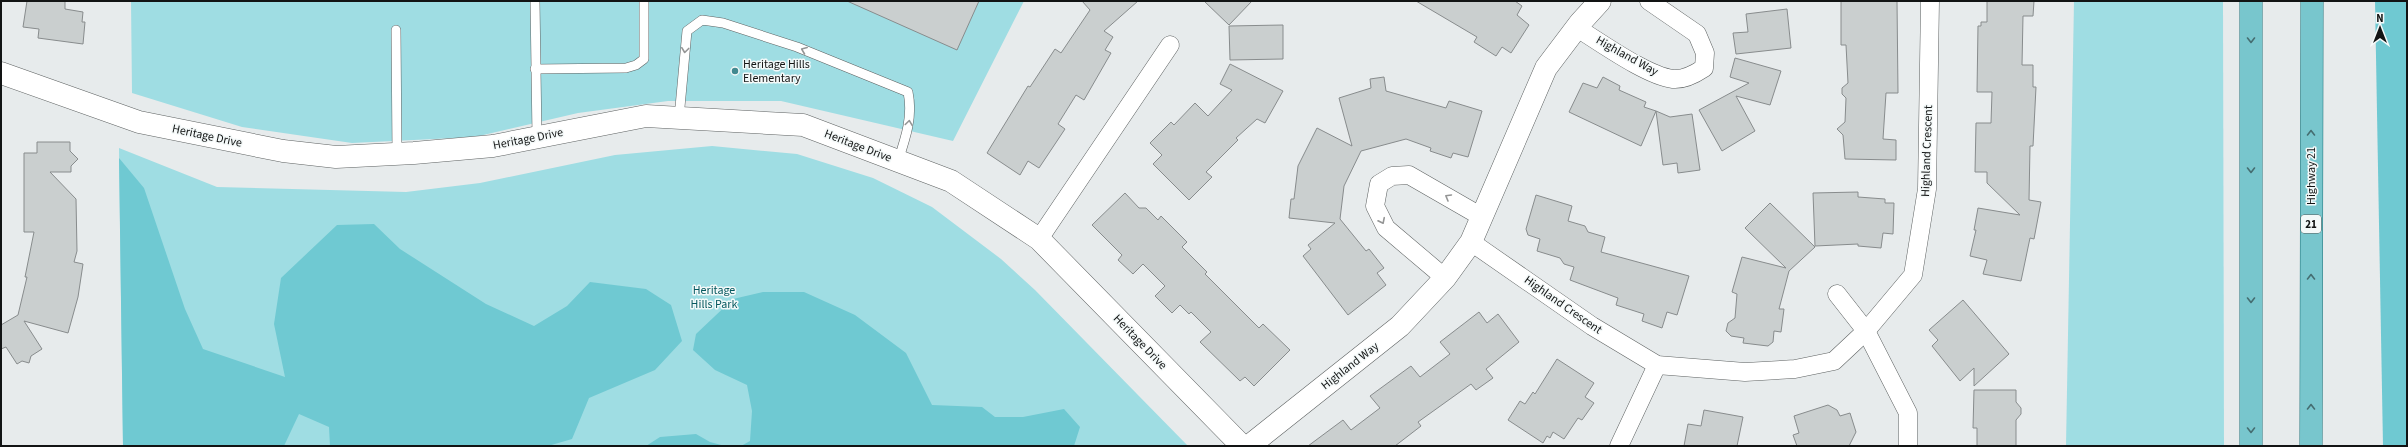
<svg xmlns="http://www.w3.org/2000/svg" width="2408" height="447" font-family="'Source Sans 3',sans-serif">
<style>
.green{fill:#9fdde3}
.forest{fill:#6fc9d2}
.building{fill:#cacfcf;stroke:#888c8d}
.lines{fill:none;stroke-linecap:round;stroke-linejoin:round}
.service-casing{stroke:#5e6262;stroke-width:10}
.minor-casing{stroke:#5e6262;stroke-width:19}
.tertiary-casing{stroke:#5e6262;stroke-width:23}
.primary-casing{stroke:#1a6f76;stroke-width:23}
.service{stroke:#fff;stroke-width:9}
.minor{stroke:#fff;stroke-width:18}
.tertiary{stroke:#fff;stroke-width:22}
.primary{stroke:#78c6cd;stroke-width:22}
.oneway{stroke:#456d70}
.oneway2{stroke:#949595}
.poi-dot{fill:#428990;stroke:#f4f9f9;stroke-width:1.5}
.labels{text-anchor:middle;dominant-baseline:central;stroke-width:3;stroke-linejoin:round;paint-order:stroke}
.shield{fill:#f4f9f9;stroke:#565959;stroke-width:1}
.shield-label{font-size:11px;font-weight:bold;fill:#121414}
.street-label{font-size:12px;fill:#121414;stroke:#f4f9f9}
.poi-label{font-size:12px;fill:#121414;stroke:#f4f9f9;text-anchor:start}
.park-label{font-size:12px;fill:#05585f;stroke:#f4f9f9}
</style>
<rect width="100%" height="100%" fill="#e7ebec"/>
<g class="green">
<path d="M 131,1 L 1024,1 L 953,141 L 781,101 L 668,101 L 578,113 L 475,137 L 352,143 L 242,127 L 132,93 Z"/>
<path d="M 2074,1 L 2223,1 L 2224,446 L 2066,446 Z"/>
<path d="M 712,146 L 797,154 L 873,178 L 932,207 L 1001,259 L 1035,290 L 1188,446 L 123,446 L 119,148 L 217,187 L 406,192 L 480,183 L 615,155 Z"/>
</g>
<g class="forest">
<path d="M 2375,1 L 2407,1 L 2407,446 L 2383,446 Z"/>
<path d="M 119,158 L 144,188 L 185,309 L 203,349 L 285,377 L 274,324 L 281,278 L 337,225 L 374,224 L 400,249 L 486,304 L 534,326 L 567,306 L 590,282 L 646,289 L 671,305 L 682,341 L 655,370 L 589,398 L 572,439 L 548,446 L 330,446 L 329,427 L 299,414 L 284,446 L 123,446 Z"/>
<path d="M 763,292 L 804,292 L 855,315 L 906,353 L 932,405 L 982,407 L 995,417 L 1023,417 L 1064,409 L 1080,427 L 1074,446 L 741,446 L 750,441 L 752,411 L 747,385 L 715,370 L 693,350 L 696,334 L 733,299 Z"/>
<path d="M 696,434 L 710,442 L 725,446 L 646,446 L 660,437 Z"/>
</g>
<g class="building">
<path d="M 27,1 L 65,1 L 65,9 L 83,12 L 82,22 L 85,22 L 83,44 L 38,38 L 39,29 L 23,27 Z"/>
<path d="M 847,1 L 979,1 L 957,50 Z"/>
<path d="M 1082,1 L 1138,1 L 1104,31 L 1113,37 L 1105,50 L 1111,53 L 1084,100 L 1076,95 L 1058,124 L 1065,129 L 1039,168 L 1028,161 L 1020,175 L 987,153 L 1028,86 L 1030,87 L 1055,49 L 1061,53 L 1090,10 Z"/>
<path d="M 1204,1 L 1252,1 L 1229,25 Z"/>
<path d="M 1416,1 L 1515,1 L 1522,6 L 1517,15 L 1529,25 L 1511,53 L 1502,47 L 1496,56 L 1474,42 L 1477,37 Z"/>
<path d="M 1841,1 L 1897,1 L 1898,93 L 1886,93 L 1883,139 L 1896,140 L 1896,160 L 1845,159 L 1843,135 L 1837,129 L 1845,122 L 1846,98 L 1842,94 L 1842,88 L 1848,83 L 1846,45 L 1841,45 Z"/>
<path d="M 1987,1 L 2034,1 L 2033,16 L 2023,16 L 2022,65 L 2033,65 L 2033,87 L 2036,87 L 2033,146 L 2030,146 L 2029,200 L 2041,202 L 2034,239 L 2030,238 L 2021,281 L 1983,274 L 1987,260 L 1970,256 L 1976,230 L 1974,230 L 1978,208 L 2020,215 L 1987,183 L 1987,172 L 1975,172 L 1976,123 L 1991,123 L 1992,92 L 1977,92 L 1978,26 L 1981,26 L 1981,22 L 1987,22 Z"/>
<path d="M 1787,9 L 1791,48 L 1736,54 L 1733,33 L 1748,32 L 1746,14 Z"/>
<path d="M 1283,25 L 1283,59 L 1230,60 L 1229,26 Z"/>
<path d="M 1735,58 L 1781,71 L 1770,105 L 1736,96 L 1755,131 L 1722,151 L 1699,110 L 1749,83 L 1730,77 Z"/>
<path d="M 1230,64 L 1283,91 L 1265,123 L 1257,119 L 1236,138 L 1238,140 L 1206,172 L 1212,177 L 1189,200 L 1153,164 L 1162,155 L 1150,143 L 1171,122 L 1174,125 L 1195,103 L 1208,116 L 1232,90 L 1220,84 Z"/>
<path d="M 1384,77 L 1386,91 L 1446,108 L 1449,101 L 1482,111 L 1468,157 L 1453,153 L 1451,158 L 1430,151 L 1431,148 L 1406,139 L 1361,151 L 1344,186 L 1340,219 L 1366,251 L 1369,249 L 1384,268 L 1377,273 L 1386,285 L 1348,315 L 1303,256 L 1311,249 L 1308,245 L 1335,223 L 1289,218 L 1291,199 L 1294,199 L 1298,166 L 1317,128 L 1352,146 L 1339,98 L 1371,88 L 1370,79 Z"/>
<path d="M 1603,77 L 1620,86 L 1619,90 L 1646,102 L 1644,107 L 1656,111 L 1641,146 L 1569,112 L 1583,83 L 1597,88 Z"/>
<path d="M 1656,111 L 1670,117 L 1692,114 L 1700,170 L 1678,173 L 1677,163 L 1663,165 Z"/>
<path d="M 37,142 L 70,142 L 70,151 L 78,159 L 71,166 L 71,172 L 50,172 L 76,199 L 77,251 L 74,262 L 83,264 L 78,297 L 68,333 L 24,321 L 42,349 L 31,356 L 29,363 L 22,361 L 17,364 L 6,347 L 1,349 L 1,325 L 18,315 L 27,277 L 25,277 L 34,232 L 24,232 L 24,153 L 37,153 Z"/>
<path d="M 1858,192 L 1858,197 L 1885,199 L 1885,203 L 1894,203 L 1893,234 L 1883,233 L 1881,248 L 1858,246 L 1858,244 L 1815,246 L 1813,193 Z"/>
<path d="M 1125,193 L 1139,208 L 1146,208 L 1158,220 L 1161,216 L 1187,242 L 1182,247 L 1207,272 L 1205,274 L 1259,328 L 1263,324 L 1290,350 L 1254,386 L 1245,377 L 1240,381 L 1200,342 L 1211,332 L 1191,312 L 1189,314 L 1180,305 L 1172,313 L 1155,296 L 1165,286 L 1143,264 L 1133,274 L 1118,260 L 1122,255 L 1092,225 Z"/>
<path d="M 1536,195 L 1572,206 L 1568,221 L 1585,226 L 1588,232 L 1605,237 L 1601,252 L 1689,276 L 1677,315 L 1667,312 L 1662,328 L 1642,321 L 1644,314 L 1616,305 L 1618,298 L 1570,280 L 1574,267 L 1564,264 L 1560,258 L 1537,251 L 1540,239 L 1528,235 L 1526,229 Z"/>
<path d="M 1770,203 L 1815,247 L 1789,271 L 1779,309 L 1784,309 L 1781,332 L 1774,331 L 1773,342 L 1768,346 L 1743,343 L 1744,338 L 1731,336 L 1726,331 L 1728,323 L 1735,318 L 1737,294 L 1732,292 L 1742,257 L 1786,268 L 1745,228 Z"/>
<path d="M 1963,300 L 2009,354 L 1974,386 L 1974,368 L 1960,381 L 1932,346 L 1938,340 L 1929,330 Z"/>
<path d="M 1479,312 L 1487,323 L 1498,314 L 1519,342 L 1486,369 L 1493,378 L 1476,390 L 1471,384 L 1418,422 L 1421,426 L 1395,446 L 1308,446 L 1343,420 L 1351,430 L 1380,408 L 1370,396 L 1411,366 L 1420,377 L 1450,354 L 1440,342 Z"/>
<path d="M 1557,359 L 1594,383 L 1585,397 L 1594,403 L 1582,420 L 1578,418 L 1564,439 L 1553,432 L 1550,438 L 1547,436 L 1543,443 L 1508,420 L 1520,401 L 1525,404 L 1533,392 L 1535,394 Z"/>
<path d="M 1974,390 L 2016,390 L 2016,402 L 2021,408 L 2021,414 L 2016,420 L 2016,446 L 1977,446 L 1977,428 L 1973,428 Z"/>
<path d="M 1828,405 L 1837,410 L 1840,416 L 1850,413 L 1856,432 L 1849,446 L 1797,446 L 1793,435 L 1799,433 L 1794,416 Z"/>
<path d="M 1704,410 L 1743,417 L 1737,446 L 1684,446 L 1688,424 L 1701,426 Z"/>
</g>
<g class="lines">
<defs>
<g id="service">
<path d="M 535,1 L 537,137"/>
<path d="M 396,30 L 397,154"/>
<path d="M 535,69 L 626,68 L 636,65 L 644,59 L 644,1"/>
<path d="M 679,118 L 687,31 L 702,20 L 723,23 L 797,47 L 908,92 C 913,116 906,137 898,161"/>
</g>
<g id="minor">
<path d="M 1577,28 C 1600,42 1647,76 1673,79 C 1684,80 1695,74 1704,68 L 1705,53 L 1697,34 L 1649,1"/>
<path d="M 1039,239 L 1170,45"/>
<path d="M 1471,242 L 1592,326 L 1657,365 L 1745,372 L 1795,369 L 1834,361 L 1866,331 L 1913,275 L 1927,189 L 1930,1"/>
<path d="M 1445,278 L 1386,228 L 1375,206 L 1379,184 L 1392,176 L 1409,175 L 1482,217"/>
<path d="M 1837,294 L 1866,331 L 1908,413 L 1908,446"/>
<path d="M 1619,446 L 1657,365"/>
</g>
<g id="tertiary">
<path d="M 1,73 L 139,122 L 283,151 L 336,157 L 414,153 L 493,146 L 646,116 L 803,125 L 951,181 L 1039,239 L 1242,446"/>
<path d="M 1249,446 L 1400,326 L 1445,278 L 1471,242 L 1546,68 L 1580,23 L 1600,1"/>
</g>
<g id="primary">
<path d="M 2251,1 L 2251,446"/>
<path d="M 2311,446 L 2312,1"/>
</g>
</defs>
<use href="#service" class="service-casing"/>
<use href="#minor" class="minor-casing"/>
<use href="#tertiary" class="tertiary-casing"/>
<use href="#primary" class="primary-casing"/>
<use href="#service" class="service"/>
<use href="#minor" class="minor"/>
<use href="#tertiary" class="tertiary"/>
<use href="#primary" class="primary"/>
</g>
<defs><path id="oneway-chevron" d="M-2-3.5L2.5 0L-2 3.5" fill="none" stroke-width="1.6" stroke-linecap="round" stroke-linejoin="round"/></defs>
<g class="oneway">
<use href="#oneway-chevron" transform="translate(2251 40) rotate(90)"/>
<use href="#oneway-chevron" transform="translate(2311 133) rotate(-90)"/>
<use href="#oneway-chevron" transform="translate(2251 170) rotate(90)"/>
<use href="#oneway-chevron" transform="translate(2311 277) rotate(-90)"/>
<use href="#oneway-chevron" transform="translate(2251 300) rotate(90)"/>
<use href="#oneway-chevron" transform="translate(2311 407) rotate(-90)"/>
<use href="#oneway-chevron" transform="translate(2251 430) rotate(90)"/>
</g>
<g class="oneway2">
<use href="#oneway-chevron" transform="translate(685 50) rotate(97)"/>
<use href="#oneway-chevron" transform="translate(804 50) rotate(-158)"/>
<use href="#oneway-chevron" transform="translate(909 123) rotate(-82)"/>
<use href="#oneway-chevron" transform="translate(1448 197) rotate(-150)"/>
<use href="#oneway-chevron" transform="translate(1382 221) rotate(64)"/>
</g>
<circle class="poi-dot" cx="735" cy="71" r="4"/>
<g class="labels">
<rect class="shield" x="2301" y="215" width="20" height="18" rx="3"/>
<g class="shield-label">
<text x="2311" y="224">21</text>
</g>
<g class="street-label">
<text transform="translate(1627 56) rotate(29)">Highland Way</text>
<text transform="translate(207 136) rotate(12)">Heritage Drive</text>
<text transform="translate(528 139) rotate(-11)">Heritage Drive</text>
<text transform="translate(858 146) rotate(21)">Heritage Drive</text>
<text transform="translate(1927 151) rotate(-88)">Highland Crescent</text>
<text transform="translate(2311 176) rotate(-90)">Highway 21</text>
<text transform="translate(1563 305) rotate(35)">Highland Crescent</text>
<text transform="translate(1140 342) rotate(46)">Heritage Drive</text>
<text transform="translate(1350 366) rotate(-38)">Highland Way</text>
</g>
<g class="poi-label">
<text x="743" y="64">Heritage Hills<tspan x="743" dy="14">Elementary</tspan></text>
</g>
<g class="park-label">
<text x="714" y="290">Heritage<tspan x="714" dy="14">Hills Park</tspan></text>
</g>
</g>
<rect width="2408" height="447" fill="none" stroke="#121414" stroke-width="4"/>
<g transform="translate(2380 28)" stroke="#f4f9f9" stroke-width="3" paint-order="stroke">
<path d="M0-3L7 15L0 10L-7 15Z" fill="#121414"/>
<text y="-6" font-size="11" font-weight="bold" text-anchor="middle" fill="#121414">N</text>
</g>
</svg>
